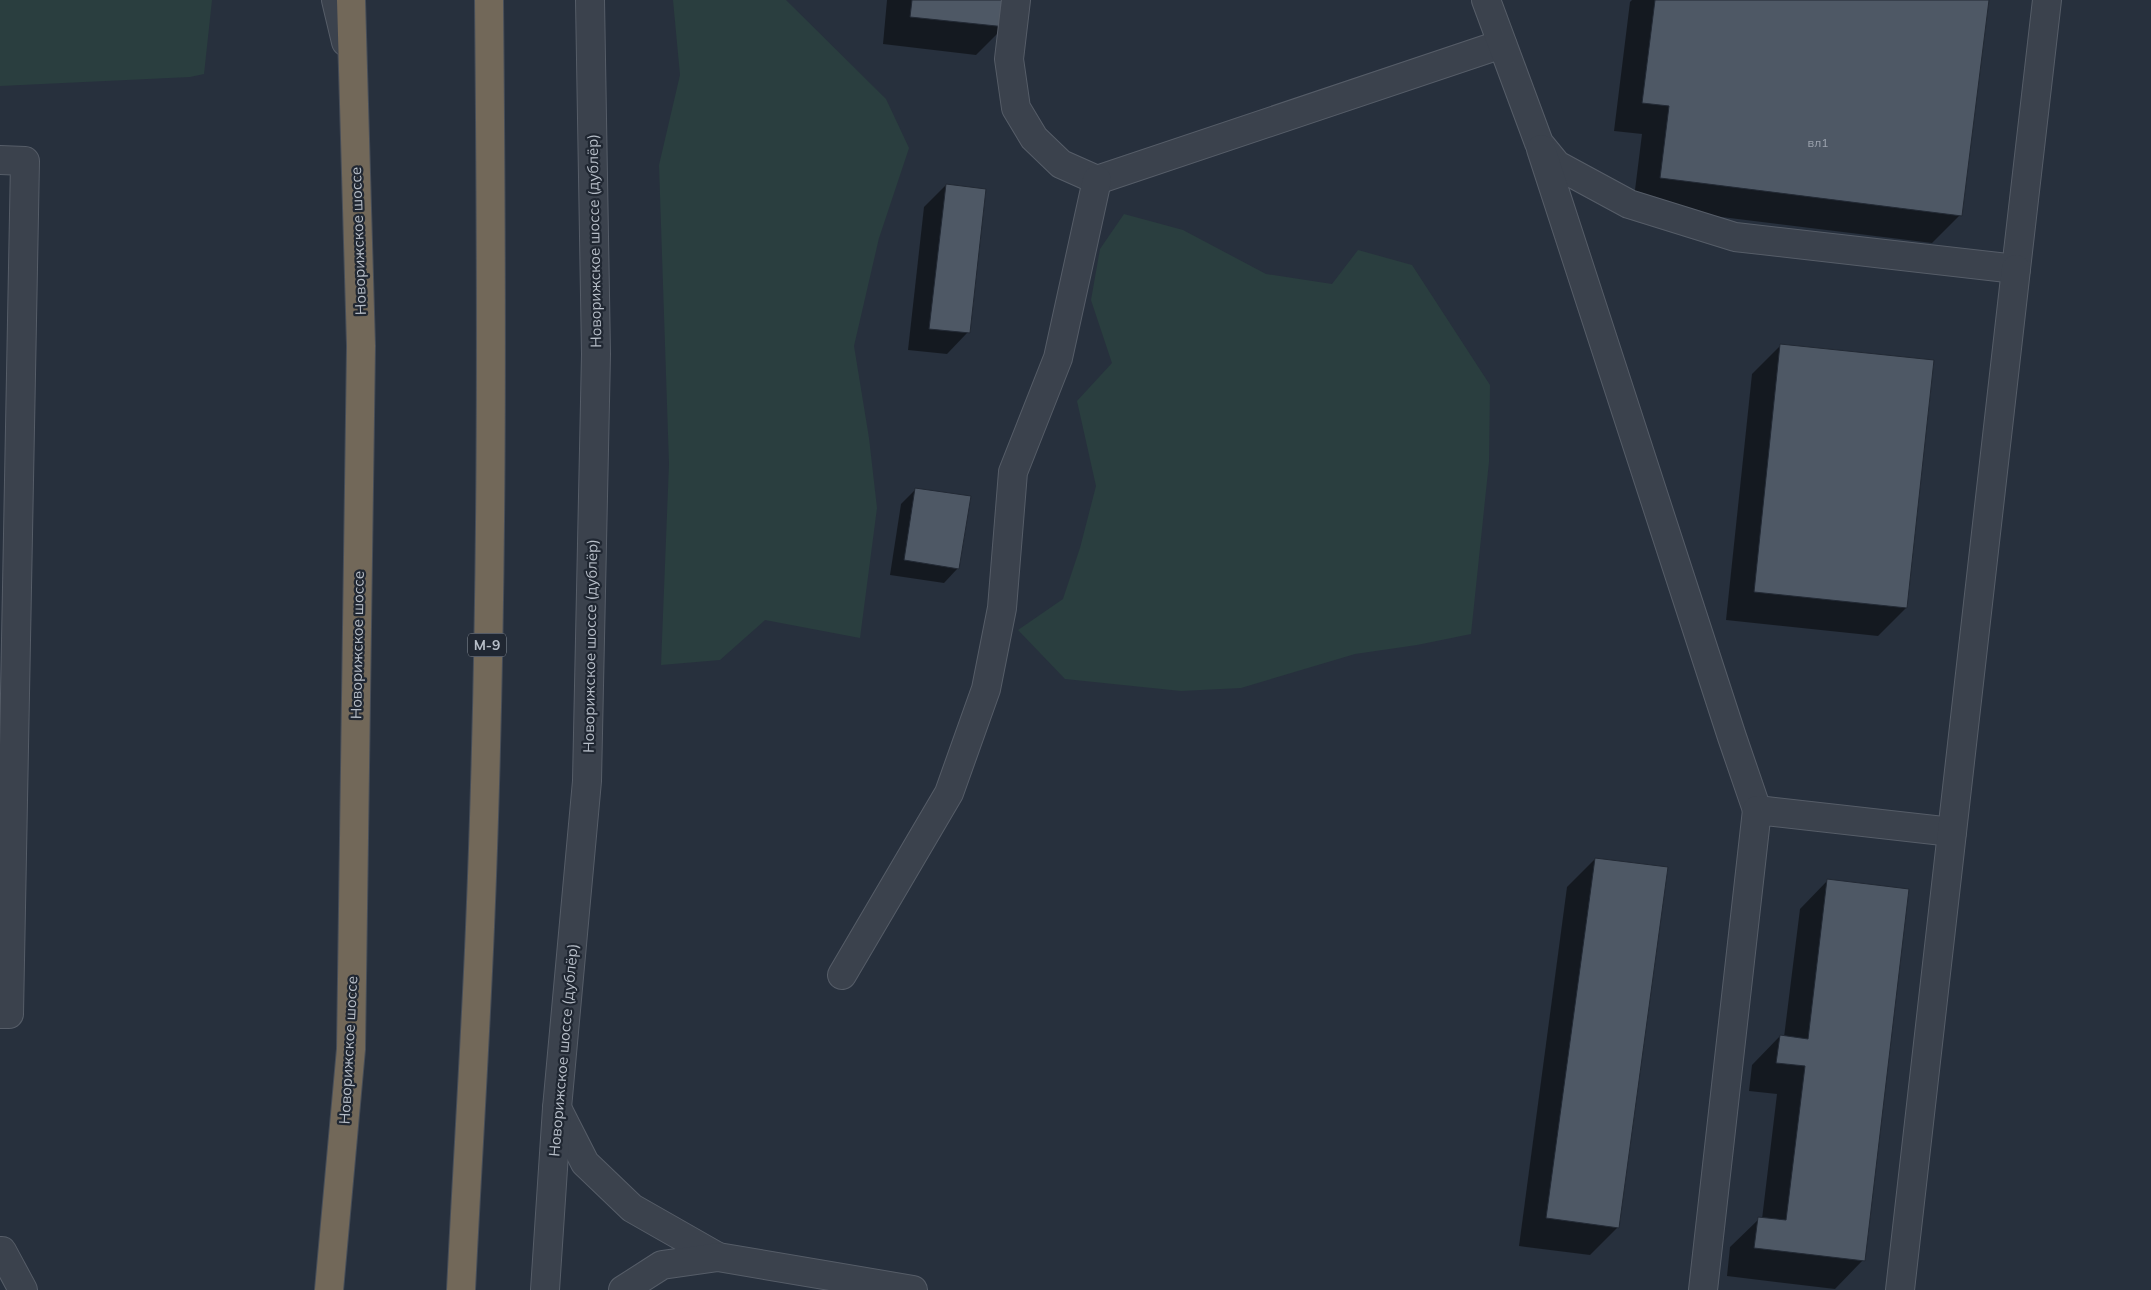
<svg xmlns="http://www.w3.org/2000/svg" width="2151" height="1290" font-family="Mulish,sans-serif">
<style>
.green{fill:#2a3e3f}
.shadow{fill:#0007}
.building{fill:#4e5865;stroke:#222934}
.lines{fill:none;stroke-linecap:round;stroke-linejoin:round}
.minor-casing{stroke:#565d68;stroke-width:30}
.highway-casing{stroke:#464d58;stroke-width:30}
.minor{stroke:#3b424d;stroke-width:28}
.highway{stroke:#726859;stroke-width:28}
.labels{text-anchor:middle;dominant-baseline:central;stroke-width:4.5;stroke-linejoin:round;paint-order:stroke}
.number-label{font-size:12px;fill:#9da4af}
.shield{fill:#202732;stroke:#8a919b;stroke-width:1}
.shield-label{font-size:14px;font-weight:bold;fill:#b7bec8}
.street-label{font-size:15px;fill:#b7bec8;stroke:#202732}
</style>
<rect width="100%" height="100%" fill="#27303d"/>
<g class="green">
<path d="M 0,0 L 212,0 L 204,74 L 190,77 L 0,86 Z"/>
<path d="M 673,0 L 786,0 L 886,99 L 909,148 L 879,238 L 854,346 L 869,438 L 877,508 L 860,638 L 765,620 L 720,660 L 661,665 L 669,464 L 659,165 L 680,75 Z"/>
<path d="M 1124,214 L 1183,230 L 1266,274 L 1332,284 L 1358,250 L 1412,265 L 1490,385 L 1489,462 L 1471,634 L 1417,645 L 1355,654 L 1241,688 L 1181,691 L 1065,679 L 1018,630 L 1063,599 L 1080,548 L 1096,486 L 1077,401 L 1112,363 L 1091,300 L 1100,249 Z"/>
</g>
<g class="shadow">
<path d="M 887,0 L 1007,0 L 1005,26 L 976,55 L 883,44 Z"/>
<path d="M 1632,0 L 1988,0 L 1960,215 L 1932,243 L 1633,206 L 1642,134 L 1614,131 L 1630,2 Z"/>
<path d="M 946,185 L 968,332 L 947,354 L 908,350 L 924,207 Z"/>
<path d="M 1781,345 L 1906,608 L 1878,636 L 1726,620 L 1752,374 Z"/>
<path d="M 916,489 L 958,568 L 944,583 L 890,575 L 901,504 Z"/>
<path d="M 1595,859 L 1618,1227 L 1590,1255 L 1519,1246 L 1567,887 Z"/>
<path d="M 1828,880 L 1863,1260 L 1835,1289 L 1727,1276 L 1730,1247 L 1759,1219 L 1762,1219 L 1777,1094 L 1749,1091 L 1752,1065 L 1780,1036 L 1784,1037 L 1800,909 Z"/>
</g>
<g class="building">
<path d="M 912,0 L 1009,0 L 1006,27 L 910,17 Z"/>
<path d="M 1655,0 L 1989,0 L 1962,216 L 1660,178 L 1669,106 L 1642,103 Z"/>
<path d="M 946,184 L 986,189 L 970,333 L 929,329 Z"/>
<path d="M 1780,344 L 1934,360 L 1907,608 L 1754,592 Z"/>
<path d="M 915,488 L 971,496 L 959,569 L 904,560 Z"/>
<path d="M 1595,858 L 1668,867 L 1619,1228 L 1546,1218 Z"/>
<path d="M 1827,879 L 1909,889 L 1865,1261 L 1754,1248 L 1758,1217 L 1786,1220 L 1805,1066 L 1776,1063 L 1780,1035 L 1808,1039 Z"/>
</g>
<g class="lines">
<defs>
<g id="minor">
<path d="M 336,0 L 346,42"/>
<path d="M 1016,0 L 1009,59 L 1016,108 L 1034,138 L 1061,164 L 1097,180 L 1502,44"/>
<path d="M 1486,0 L 1539,143 L 1557,165 L 1629,204 L 1735,237 L 2016,269 L 2047,0"/>
<path d="M 1541,149 L 1732,737 L 1757,810"/>
<path d="M 0,160 L 25,161 L 9,1014 L 0,1014"/>
<path d="M 842,975 L 949,793 L 986,689 L 1002,608 L 1013,472 L 1058,358 L 1097,180"/>
<path d="M 557,1108 L 585,1163 L 632,1208 L 718,1257"/>
<path d="M 0,1251 L 2,1251 L 23,1290"/>
<path d="M 545,1290 L 557,1108 L 587,781 L 596,354 L 590,0"/>
<path d="M 623,1290 L 662,1265 L 718,1257 L 913,1290"/>
<path d="M 1703,1290 L 1757,810 L 1952,832"/>
<path d="M 1900,1290 L 2016,269"/>
</g>
<g id="highway">
<path d="M 329,1290 L 351,1049 L 361,346 L 351,0"/>
<path d="M 461,1290 C 467,1169 475,1048 480,927 C 493,618 492,309 489,0"/>
</g>
</defs>
<use href="#minor" class="minor-casing"/>
<use href="#highway" class="highway-casing"/>
<use href="#minor" class="minor"/>
<use href="#highway" class="highway"/>
</g>
<g class="labels">
<g class="number-label">
<text x="1818" y="142">вл1</text>
</g>
<rect class="shield" x="468" y="633.5" width="38" height="23" rx="4"/>
<g class="shield-label">
<text x="487" y="645">М-9</text>
</g>
<g class="street-label">
<text transform="translate(358 241) rotate(-92)">Новорижское шоссе</text>
<text transform="translate(594 241) rotate(-91)">Новорижское шоссе (дублёр)</text>
<text transform="translate(357 645) rotate(-89)">Новорижское шоссе</text>
<text transform="translate(590 646) rotate(-89)">Новорижское шоссе (дублёр)</text>
<text transform="translate(348 1050) rotate(-87)">Новорижское шоссе</text>
<text transform="translate(563 1050) rotate(-85)">Новорижское шоссе (дублёр)</text>
</g>
</g>
</svg>
